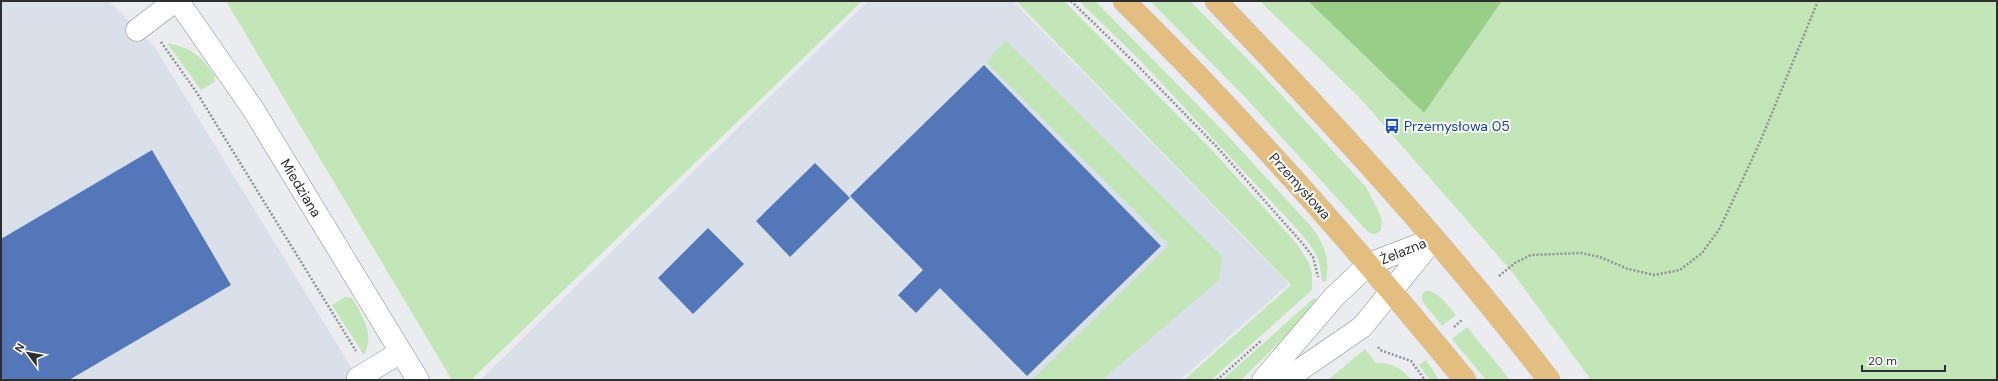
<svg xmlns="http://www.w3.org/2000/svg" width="1998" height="381" font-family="'DM Sans',sans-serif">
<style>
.built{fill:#dae0ea}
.green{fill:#c2e6b7}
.forest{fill:#99ce89}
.building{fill:#5377b8}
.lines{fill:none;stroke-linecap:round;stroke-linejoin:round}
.minor-casing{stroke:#86878a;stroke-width:23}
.major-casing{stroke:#c8c9c9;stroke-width:23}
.path{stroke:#8f9092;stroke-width:2.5;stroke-dasharray:2 2;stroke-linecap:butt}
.minor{stroke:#fff;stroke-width:22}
.major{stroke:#e4be81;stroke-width:22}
.labels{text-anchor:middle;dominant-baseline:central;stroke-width:4;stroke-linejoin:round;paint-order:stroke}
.transit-label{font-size:14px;fill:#164399;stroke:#fff;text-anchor:start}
.street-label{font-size:14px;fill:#2d2e2f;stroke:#fff}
</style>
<rect width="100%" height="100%" fill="#eaecef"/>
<g class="built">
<path d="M 1,1 L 109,1 L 154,46 L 359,380 L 1,380 Z"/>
<path d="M 868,1 L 1013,1 L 1289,284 L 1180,380 L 480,380 Z"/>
</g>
<g class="green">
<path d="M 226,1 L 862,1 L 471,380 L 452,380 Z"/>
<path d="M 1016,1 L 1064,1 L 1211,149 L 1297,244 L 1309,263 L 1312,274 L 1312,290 L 1211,380 L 1184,380 L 1291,285 Z"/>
<path d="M 1079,1 L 1095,1 L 1227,135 L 1307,222 C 1323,240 1331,257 1326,282 L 1322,281 C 1319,254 1315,251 1298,230 L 1142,62 Z"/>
<path d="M 1150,1 L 1190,1 L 1264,76 L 1366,187 L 1379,212 L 1382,221 L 1381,230 C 1377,235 1374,235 1368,232 L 1244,96 Z"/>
<path d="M 1260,1 L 1308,1 L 1424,113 L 1502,1 L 1997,1 L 1997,380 L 1591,380 L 1513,273 L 1360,98 Z"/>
<path d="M 1006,41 L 1222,256 L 1219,280 L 1102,380 L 1032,380 L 1169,245 L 986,62 Z"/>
<path d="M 167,43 C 192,48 201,56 215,76 L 214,82 L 201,90 Z"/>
<path d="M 1425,291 C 1438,290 1448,306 1456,315 L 1442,326 L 1422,301 L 1422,294 Z"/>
<path d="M 345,297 L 352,298 C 363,317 375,334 364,355 L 332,305 Z"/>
<path d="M 1314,298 L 1319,301 L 1313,309 L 1241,380 L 1222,380 Z"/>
<path d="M 1467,327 L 1510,380 L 1486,380 L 1452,339 Z"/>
<path d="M 1365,349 L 1376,363 C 1392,362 1401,368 1411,380 L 1328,380 Z"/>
<path d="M 1426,360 L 1439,380 L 1430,380 L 1419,365 Z"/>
</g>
<path class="forest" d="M 1308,1 L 1502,1 L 1424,113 Z"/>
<g class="building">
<path d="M 984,65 L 1161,246 L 1027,376 L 940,288 L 916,313 L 898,295 L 923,270 L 850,196 Z"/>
<path d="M 152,150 L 231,285 L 69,380 L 1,380 L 1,239 Z"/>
<path d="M 815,163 L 850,198 L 790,257 L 756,221 Z"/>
<path d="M 708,228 L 744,264 L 693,314 L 658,278 Z"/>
</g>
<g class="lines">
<defs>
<g id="minor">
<path d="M 178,1 L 253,109 L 418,380"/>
<path d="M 137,30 L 175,1"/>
<path d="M 358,378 L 401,352"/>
<path d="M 1263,380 L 1334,297 L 1369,264 L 1434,239"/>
<path d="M 1285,380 L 1362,327 L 1433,240"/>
</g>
<g id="major">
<path d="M 1124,1 C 1245,120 1357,248 1465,380"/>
<path d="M 1216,1 C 1332,122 1447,246 1549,380"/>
</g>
</defs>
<use href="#minor" class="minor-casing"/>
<use href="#major" class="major-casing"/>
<g class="path">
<path d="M 1071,1 L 1136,64 L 1216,146 L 1303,244 L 1313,257 L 1318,277"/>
<path d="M 161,42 L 197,93 L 356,351"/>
<path d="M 1499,276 L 1515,263 L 1531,255 L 1581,253 L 1600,257 L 1628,269 L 1654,275 L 1680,270 L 1702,253 L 1720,228 L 1760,142 L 1818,1"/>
<path d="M 1454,327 L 1463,319"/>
<path d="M 1378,347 L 1380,350 L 1411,361 L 1425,380"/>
<path d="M 1217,380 L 1262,340"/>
</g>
<use href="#minor" class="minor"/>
<use href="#major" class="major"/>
</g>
<defs>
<symbol id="bus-bare" viewBox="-9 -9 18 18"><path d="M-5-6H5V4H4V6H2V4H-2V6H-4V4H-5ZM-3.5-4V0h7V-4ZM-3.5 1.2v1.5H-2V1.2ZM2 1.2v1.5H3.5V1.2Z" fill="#1a4fb4" stroke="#fff" stroke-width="2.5" paint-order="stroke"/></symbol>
</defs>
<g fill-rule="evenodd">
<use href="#bus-bare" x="1381" y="115" width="22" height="22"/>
</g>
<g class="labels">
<g class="transit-label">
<text x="1404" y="126">Przemysłowa 05</text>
</g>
<g class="street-label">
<text transform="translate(1300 186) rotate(48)">Przemysłowa</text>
<text transform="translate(301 188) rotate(59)">Miedziana</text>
<text transform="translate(1403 251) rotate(-22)">Żelazna</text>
</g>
</g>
<rect width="1998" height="381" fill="none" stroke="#2d2e2f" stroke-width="4"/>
<g transform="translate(28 353) rotate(302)" stroke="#ffffff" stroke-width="3" paint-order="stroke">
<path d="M0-3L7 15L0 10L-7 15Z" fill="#2d2e2f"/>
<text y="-6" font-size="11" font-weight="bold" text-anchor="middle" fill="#2d2e2f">N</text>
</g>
<path d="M1862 365v6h83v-6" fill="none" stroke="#2d2e2f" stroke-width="2"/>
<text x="1868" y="365" font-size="12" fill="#2d2e2f" stroke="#ffffff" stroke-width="3" paint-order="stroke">20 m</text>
</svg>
